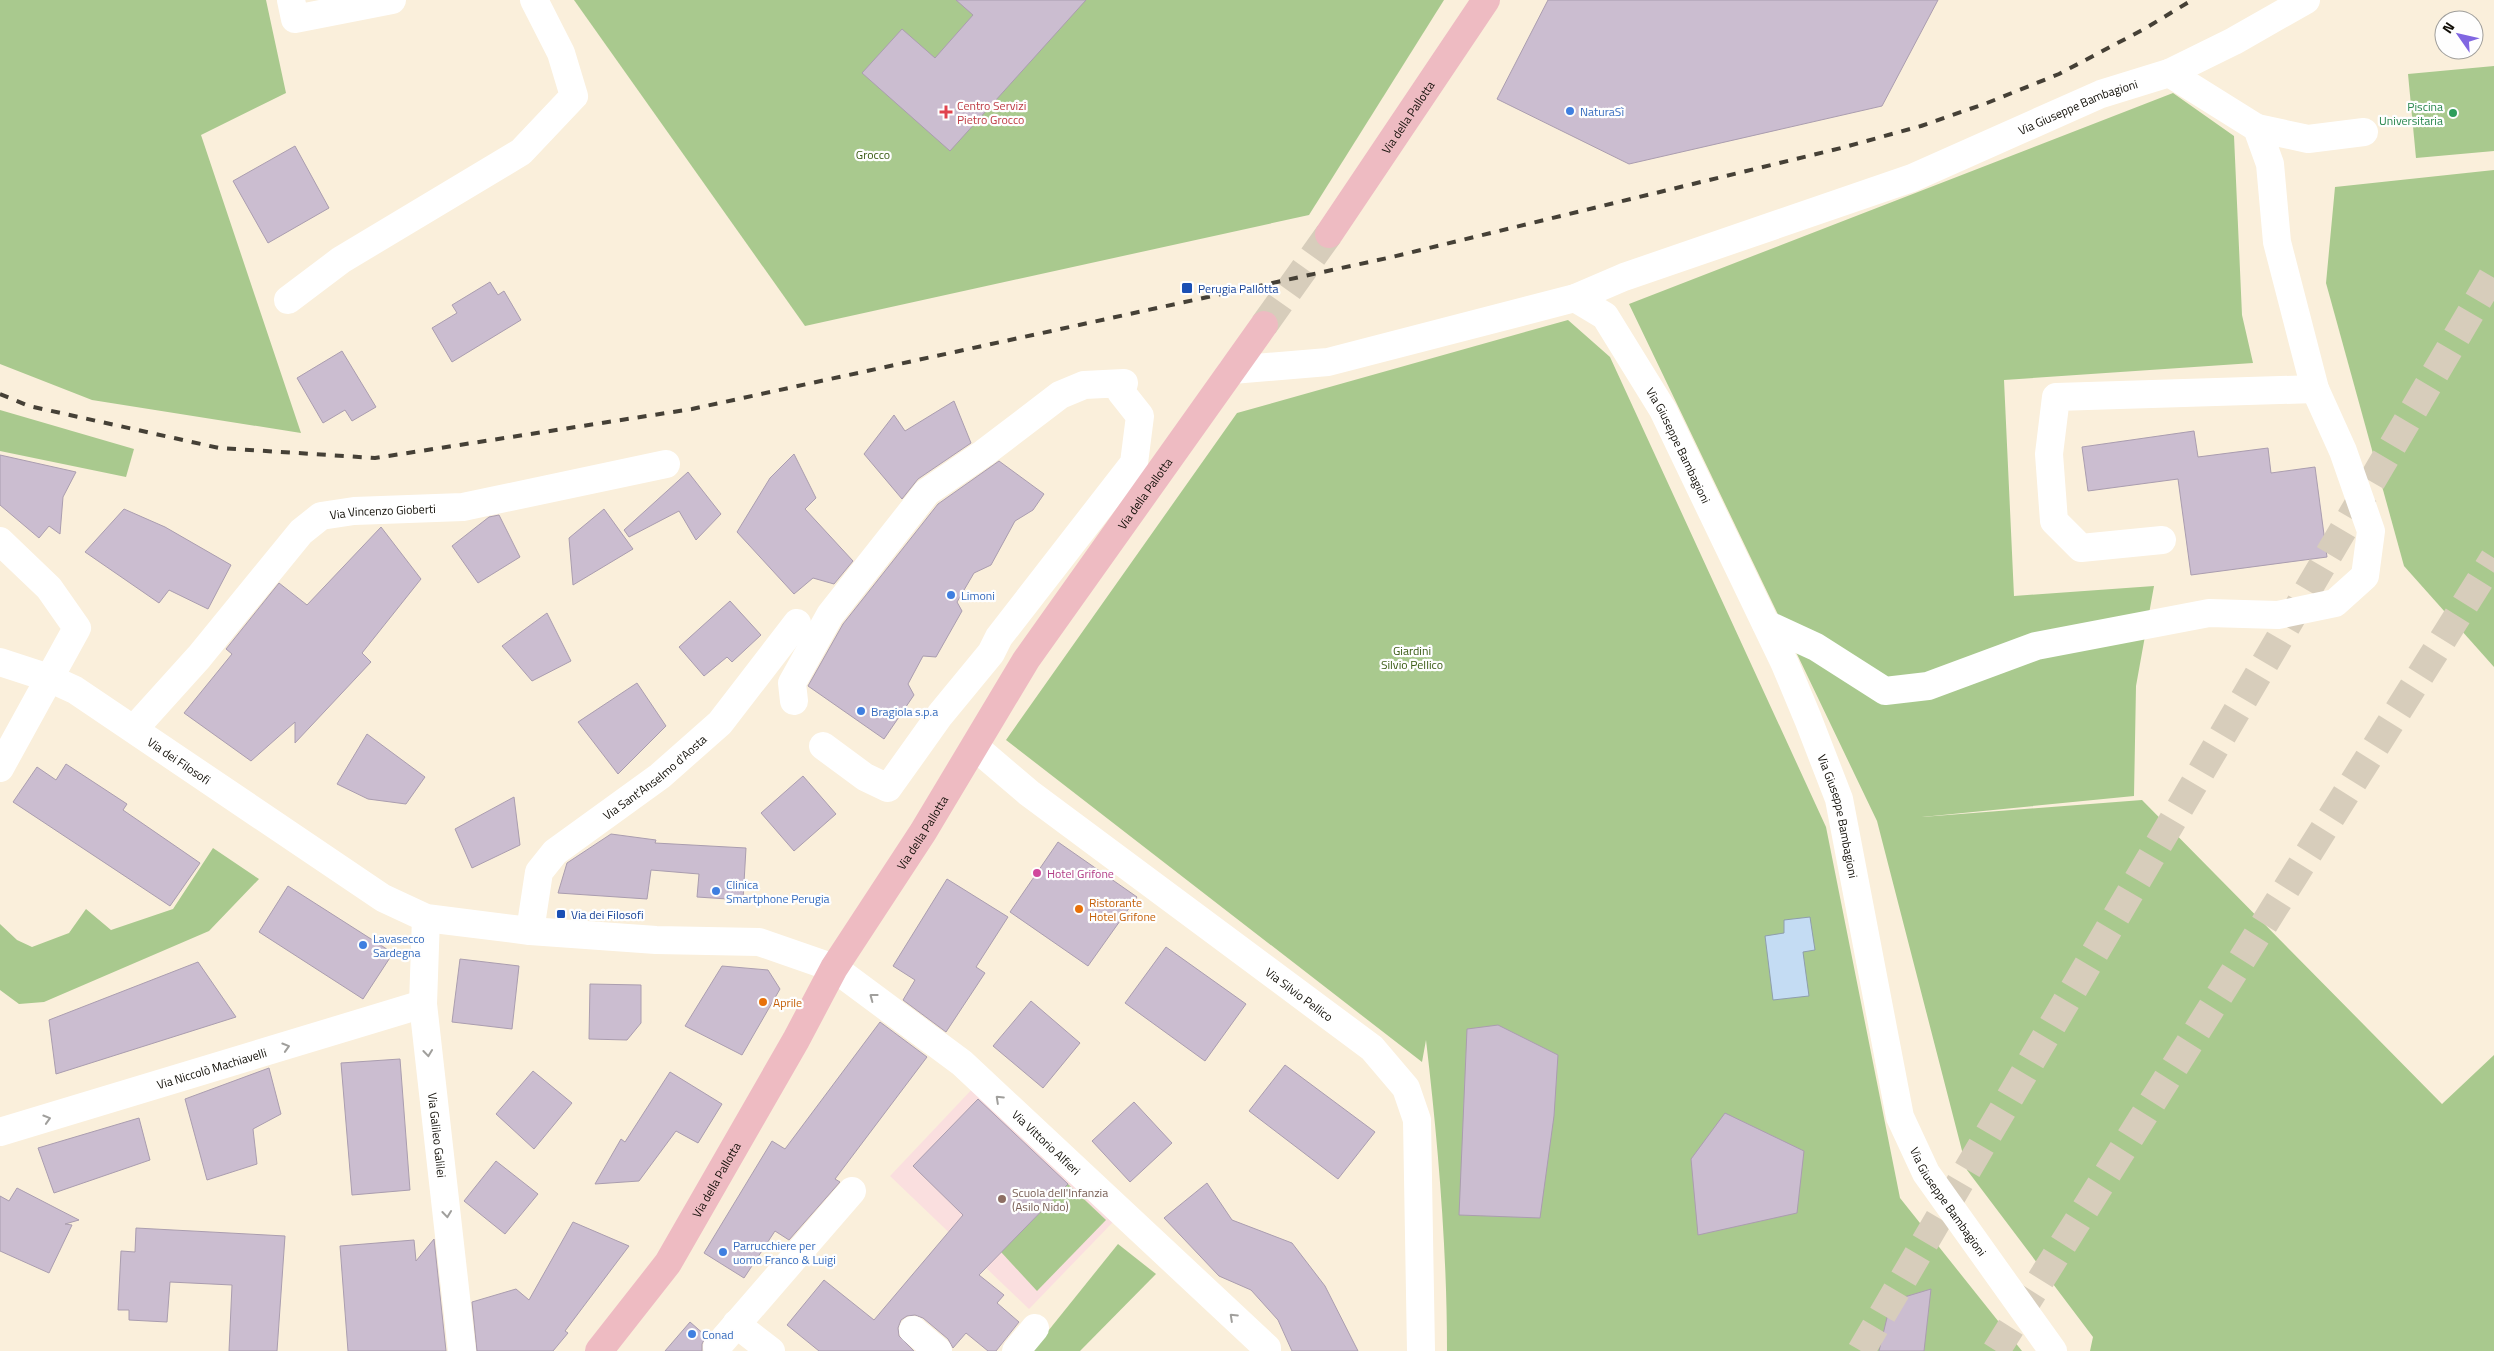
<svg xmlns="http://www.w3.org/2000/svg" width="2494" height="1351" font-family="'Titillium Web',sans-serif">
<style>
.education{fill:#fadfdf}
.green{fill:#a9c98e}
.water{fill:#c4dcf3;stroke:#8e9eac}
.building{fill:#cbbdd0;stroke:#aa9daf}
.lines{fill:none;stroke-linecap:round;stroke-linejoin:round}
.major-tunnel{stroke:#d7cdbb;stroke-width:28;stroke-dasharray:28 14;stroke-linecap:butt}
.highway-tunnel{stroke:#d7cdbb;stroke-width:28;stroke-dasharray:28 14;stroke-linecap:butt}
.minor{stroke:#fff;stroke-width:28}
.major{stroke:#eebbc2;stroke-width:28}
.rail{stroke:#454036;stroke-width:4;stroke-dasharray:9 9;stroke-linecap:butt}
.oneway{stroke:#a09f9c}
.shop-dot{fill:#3f7fe0;stroke:#fefefe;stroke-width:2}
.health-dot{fill:#e0444e;stroke:#fefefe;stroke-width:2}
.leisure-dot{fill:#2e9e5b;stroke:#fefefe;stroke-width:2}
.transit-dot{fill:#1a4fb4;stroke:#fefefe;stroke-width:2}
.hotel-dot{fill:#d1479c;stroke:#fefefe;stroke-width:2}
.food-dot{fill:#e8710a;stroke:#fefefe;stroke-width:2}
.education-dot{fill:#8d6e63;stroke:#fefefe;stroke-width:2}
.labels{text-anchor:middle;dominant-baseline:central;stroke-width:4.5;stroke-linejoin:round;paint-order:stroke}
.health-label{font-size:12px;fill:#be3a42;stroke:#fefefe;text-anchor:start}
.leisure-label{font-size:12px;fill:#27864d;stroke:#fefefe;text-anchor:end}
.street-label{font-size:12px;fill:#110e07;stroke:#fefefe}
.shop-label{font-size:12px;fill:#366cbe;stroke:#fefefe;text-anchor:start}
.park-label{font-size:12px;fill:#395a12;stroke:#fefefe}
.transit-label{font-size:12px;fill:#164399;stroke:#fefefe;text-anchor:start}
.hotel-label{font-size:12px;fill:#b23c85;stroke:#fefefe;text-anchor:start}
.food-label{font-size:12px;fill:#c56008;stroke:#fefefe;text-anchor:start}
.education-label{font-size:12px;fill:#785e54;stroke:#fefefe;text-anchor:start}
</style>
<rect width="100%" height="100%" fill="#faefdb"/>
<path class="education" d="M 975,1086 L 1114,1221 L 1029,1309 L 890,1176 Z"/>
<g class="green">
<path d="M 0,0 L 266,0 L 286,93 L 201,135 L 301,433 L 92,400 L 0,364 Z"/>
<path d="M 574,0 L 1444,0 L 1309,215 L 805,326 Z"/>
<path d="M 2494,66 L 2494,151 L 2416,158 L 2408,74 Z"/>
<path d="M 2173,93 L 2234,136 L 2242,315 L 2253,363 L 2004,380 L 2014,596 L 2154,586 L 2136,686 L 2134,796 L 1922,817 L 2142,800 L 2442,1104 L 2494,1055 L 2494,1351 L 2090,1351 L 2093,1337 L 1967,1170 L 1877,821 L 1629,304 Z"/>
<path d="M 2494,170 L 2494,667 L 2404,566 L 2326,283 L 2335,187 Z"/>
<path d="M 1568,320 L 1610,357 L 1826,827 L 1900,1198 L 2022,1351 L 1447,1351 C 1447,1247 1438,1143 1426,1040 L 1422,1062 L 1006,740 L 1237,413 Z"/>
<path d="M 0,410 L 134,449 L 126,477 L 0,451 Z"/>
<path d="M 213,848 L 259,879 L 209,931 L 44,1002 L 19,1004 L 0,990 L 0,924 L 17,940 L 32,947 L 69,933 L 86,909 L 111,930 L 173,909 Z"/>
<path d="M 1068,1184 L 1106,1220 L 1037,1291 L 1001,1252 Z"/>
<path d="M 1118,1244 L 1156,1274 L 1080,1351 L 1032,1351 Z"/>
</g>
<path class="water" d="M 1810,917 L 1815,950 L 1803,952 L 1809,996 L 1773,1000 L 1765,936 L 1784,933 L 1784,920 Z"/>
<g class="building">
<path d="M 956,0 L 1086,0 L 950,151 L 862,73 L 902,29 L 935,58 L 973,15 Z"/>
<path d="M 1548,0 L 1938,0 L 1882,106 L 1629,164 L 1497,99 Z"/>
<path d="M 295,146 L 329,208 L 268,243 L 233,181 Z"/>
<path d="M 490,282 L 498,295 L 504,291 L 521,320 L 452,362 L 432,328 L 457,313 L 452,305 Z"/>
<path d="M 342,351 L 376,407 L 352,421 L 345,410 L 323,423 L 297,378 Z"/>
<path d="M 954,401 L 971,443 L 918,479 L 902,499 L 864,454 L 894,415 L 905,431 Z"/>
<path d="M 2194,431 L 2198,457 L 2268,448 L 2271,473 L 2315,467 L 2327,557 L 2191,575 L 2178,479 L 2088,491 L 2082,447 Z"/>
<path d="M 794,454 L 816,498 L 805,509 L 853,561 L 834,584 L 813,578 L 794,594 L 737,532 L 770,478 Z"/>
<path d="M 0,455 L 76,472 L 63,497 L 60,534 L 49,526 L 39,538 L 0,505 Z"/>
<path d="M 999,461 L 1044,494 L 1033,510 L 1015,521 L 991,565 L 974,573 L 957,602 L 962,611 L 936,657 L 923,656 L 908,684 L 914,695 L 884,739 L 808,686 L 843,624 L 938,504 Z"/>
<path d="M 688,472 L 721,514 L 696,540 L 679,511 L 629,537 L 624,530 Z"/>
<path d="M 124,509 L 165,527 L 231,565 L 208,609 L 169,590 L 159,603 L 85,552 Z"/>
<path d="M 604,509 L 633,549 L 573,585 L 569,538 Z"/>
<path d="M 499,515 L 520,557 L 478,583 L 452,546 L 489,517 Z"/>
<path d="M 381,527 L 421,579 L 362,653 L 371,662 L 295,743 L 295,722 L 251,761 L 184,713 L 232,654 L 226,649 L 279,583 L 307,605 Z"/>
<path d="M 730,601 L 761,635 L 732,662 L 727,657 L 704,676 L 679,647 Z"/>
<path d="M 547,613 L 571,661 L 532,681 L 502,646 Z"/>
<path d="M 637,683 L 666,726 L 618,774 L 578,722 Z"/>
<path d="M 367,734 L 425,777 L 406,804 L 368,799 L 337,784 Z"/>
<path d="M 66,764 L 127,804 L 123,810 L 200,863 L 170,906 L 13,802 L 37,767 L 56,780 Z"/>
<path d="M 803,776 L 836,814 L 794,851 L 761,813 Z"/>
<path d="M 514,797 L 520,845 L 472,868 L 455,829 Z"/>
<path d="M 611,834 L 656,840 L 655,843 L 746,848 L 743,900 L 697,897 L 699,874 L 651,870 L 647,899 L 558,893 L 567,863 Z"/>
<path d="M 1058,842 L 1137,897 L 1088,966 L 1010,912 Z"/>
<path d="M 947,879 L 1008,917 L 976,967 L 985,973 L 946,1032 L 903,1000 L 915,980 L 893,966 Z"/>
<path d="M 288,886 L 393,953 L 363,999 L 259,932 Z"/>
<path d="M 1166,947 L 1246,1004 L 1205,1061 L 1125,1003 Z"/>
<path d="M 460,959 L 519,966 L 512,1029 L 452,1022 Z"/>
<path d="M 198,962 L 236,1017 L 56,1074 L 49,1020 Z"/>
<path d="M 722,966 L 768,970 L 780,989 L 742,1055 L 685,1026 Z"/>
<path d="M 590,984 L 641,985 L 641,1023 L 627,1040 L 589,1039 Z"/>
<path d="M 1031,1001 L 1080,1043 L 1043,1088 L 993,1046 Z"/>
<path d="M 880,1022 L 927,1057 L 835,1179 L 840,1182 L 789,1240 L 775,1231 L 744,1278 L 704,1253 L 772,1141 L 785,1149 Z"/>
<path d="M 1498,1025 L 1558,1055 L 1554,1116 L 1540,1218 L 1459,1215 L 1467,1029 Z"/>
<path d="M 400,1059 L 410,1190 L 352,1195 L 341,1063 Z"/>
<path d="M 1285,1065 L 1375,1132 L 1338,1179 L 1249,1111 Z"/>
<path d="M 269,1068 L 281,1114 L 253,1129 L 257,1164 L 207,1180 L 185,1099 Z"/>
<path d="M 533,1071 L 572,1103 L 534,1149 L 496,1114 Z"/>
<path d="M 670,1072 L 722,1104 L 698,1143 L 676,1131 L 639,1181 L 595,1184 L 621,1139 L 625,1142 Z"/>
<path d="M 978,1099 L 1068,1184 L 979,1275 L 1004,1295 L 997,1303 L 1019,1322 L 996,1351 L 988,1351 L 966,1333 L 953,1348 L 948,1339 L 923,1318 L 915,1315 L 907,1316 L 901,1320 L 898,1328 L 899,1336 L 914,1351 L 819,1351 L 787,1325 L 824,1280 L 874,1320 L 963,1215 L 913,1166 Z"/>
<path d="M 1134,1102 L 1172,1143 L 1130,1182 L 1092,1141 Z"/>
<path d="M 1725,1113 L 1804,1151 L 1797,1213 L 1698,1235 L 1691,1159 Z"/>
<path d="M 139,1118 L 150,1160 L 54,1193 L 38,1148 Z"/>
<path d="M 496,1161 L 538,1194 L 505,1234 L 464,1201 Z"/>
<path d="M 1207,1183 L 1232,1220 L 1292,1243 L 1325,1286 L 1358,1351 L 1292,1351 L 1278,1320 L 1251,1290 L 1219,1276 L 1164,1218 Z"/>
<path d="M 17,1188 L 79,1220 L 65,1224 L 72,1225 L 49,1273 L 0,1251 L 0,1196 L 9,1201 Z"/>
<path d="M 573,1222 L 629,1246 L 565,1331 L 568,1333 L 553,1351 L 477,1351 L 472,1302 L 516,1289 L 529,1300 Z"/>
<path d="M 136,1228 L 285,1236 L 277,1351 L 229,1351 L 232,1285 L 170,1282 L 167,1322 L 129,1320 L 129,1310 L 118,1310 L 121,1251 L 135,1252 Z"/>
<path d="M 434,1239 L 446,1351 L 348,1351 L 340,1246 L 414,1240 L 416,1261 Z"/>
<path d="M 1931,1289 L 1924,1351 L 1879,1351 L 1891,1301 Z"/>
<path d="M 690,1322 L 706,1336 L 702,1344 L 702,1351 L 665,1351 Z"/>
</g>
<g class="lines">
<path class="major-tunnel" d="M 1264,325 L 1329,234"/>
<g class="highway-tunnel">
<path d="M 1861,1351 L 2494,273"/>
<path d="M 1996,1351 L 2494,558"/>
</g>
<g class="minor">
<path d="M 291,0 L 295,19 L 392,0"/>
<path d="M 2169,73 L 2234,41 L 2306,0"/>
<path d="M 2257,128 L 2308,139 L 2364,132"/>
<path id="s1" d="M 1575,298 L 1605,316 L 1663,410 L 1785,664 L 1808,719 L 1839,799 L 1900,1117 L 1926,1173 L 2053,1351"/>
<path d="M 288,300 L 341,260 L 521,152 L 574,96 L 561,53 L 534,0"/>
<path id="s2" d="M 1232,370 L 1328,362 L 1575,298 L 1624,277 L 1912,178 L 2101,94 L 2169,73 L 2257,128 L 2270,164 L 2277,242 L 2315,389 L 2343,451 L 2371,531 L 2365,576 L 2335,603 L 2278,615 L 2209,613 L 2036,646 L 1928,686 L 1885,691 L 1816,647 L 1766,624"/>
<path d="M 2162,540 L 2081,548 L 2054,521 L 2049,454 L 2056,397 L 2315,389"/>
<path d="M 0,541 L 49,588 L 77,628 L 0,768"/>
<path id="s3" d="M 0,662 L 49,678 L 75,690 L 383,898 L 426,918 L 530,931 L 656,940 L 759,942 L 834,968 L 962,1063 L 1267,1348 L 1267,1351"/>
<path d="M 794,701 L 792,683 L 830,615 L 927,492 L 984,453 L 1060,395 L 1084,385 L 1124,383 L 1121,392 L 1140,416 L 1134,463 L 999,637 L 991,653 L 940,715 L 888,788 L 865,777 L 823,746"/>
<path id="s4" d="M 134,729 L 199,657 L 301,532 L 321,516 L 354,511 L 463,507 L 666,464"/>
<path id="s5" d="M 975,747 L 1029,793 L 1372,1048 L 1406,1088 L 1417,1120 L 1421,1351"/>
<path id="s6" d="M 426,918 L 423,1004 L 462,1351"/>
<path id="s7" d="M 530,931 L 539,872 L 555,852 L 660,776 L 720,723 L 797,623"/>
<path id="s8" d="M 0,1132 L 423,1004"/>
<path d="M 736,1324 L 771,1351"/>
<path d="M 913,1330 L 938,1351"/>
<path d="M 717,1347 L 852,1191"/>
<path d="M 1016,1351 L 1035,1328"/>
</g>
<g class="major">
<path id="s9" d="M 1329,234 L 1486,0"/>
<path id="s10" d="M 599,1351 L 668,1263 L 796,1040 L 834,968 L 923,832 L 1026,660 L 1264,325"/>
</g>
<path class="rail" d="M 0,394 L 29,406 L 219,448 L 375,458 L 692,409 L 1392,257 L 1841,148 L 1921,126 L 1987,103 L 2059,74 L 2146,28 L 2192,0"/>
</g>
<defs><path id="oneway-chevron" d="M-2-3.5L2.5 0L-2 3.5" fill="none" stroke-width="1.6" stroke-linecap="round" stroke-linejoin="round" transform="scale(1.25)"/></defs>
<g class="oneway">
<use href="#oneway-chevron" transform="translate(873 997) rotate(-143)"/>
<use href="#oneway-chevron" transform="translate(286 1047) rotate(-17)"/>
<use href="#oneway-chevron" transform="translate(428 1053) rotate(84)"/>
<use href="#oneway-chevron" transform="translate(999 1099) rotate(-137)"/>
<use href="#oneway-chevron" transform="translate(47 1119) rotate(-17)"/>
<use href="#oneway-chevron" transform="translate(447 1214) rotate(84)"/>
<use href="#oneway-chevron" transform="translate(1233 1317) rotate(-137)"/>
</g>
<g class="shop-dot">
<circle cx="1570" cy="111" r="5"/>
<circle cx="951" cy="595" r="5"/>
<circle cx="861" cy="711" r="5"/>
<circle cx="716" cy="891" r="5"/>
<circle cx="363" cy="945" r="5"/>
<circle cx="723" cy="1252" r="5"/>
<circle cx="692" cy="1334" r="5"/>
</g>
<path class="health-dot" d="M943.5 104.5h5v5h5v5h-5v5h-5v-5h-5v-5h5z"/>
<circle class="leisure-dot" cx="2453" cy="113" r="5"/>
<g class="transit-dot">
<rect x="1181" y="282" width="12" height="12" rx="2.5"/>
<rect x="556" y="909" width="10" height="10" rx="2.5"/>
</g>
<circle class="hotel-dot" cx="1037" cy="873" r="5"/>
<g class="food-dot">
<circle cx="1079" cy="909" r="5"/>
<circle cx="763" cy="1002" r="5"/>
</g>
<circle class="education-dot" cx="1002" cy="1199" r="5"/>
<g class="labels">
<g class="health-label">
<text x="957" y="105">Centro Servizi<tspan x="957" dy="14">Pietro Grocco</tspan></text>
</g>
<g class="leisure-label">
<text x="2443" y="106">Piscina<tspan x="2443" dy="14">Universitaria</tspan></text>
</g>
<g class="street-label">
<text stroke="none"><textPath href="#s2" startOffset="890">Via Giuseppe Bambagioni</textPath></text>
<text stroke="none"><textPath href="#s9" startOffset="141">Via della Pallotta</textPath></text>
<text stroke="none"><textPath href="#s1" startOffset="184">Via Giuseppe Bambagioni</textPath></text>
<text stroke="none"><textPath href="#s10" startOffset="1018">Via della Pallotta</textPath></text>
<text stroke="none"><textPath href="#s4" startOffset="346">Via Vincenzo Gioberti</textPath></text>
<text stroke="none"><textPath href="#s3" startOffset="206">Via dei Filosofi</textPath></text>
<text stroke="none"><textPath href="#s7" startOffset="210">Via Sant'Anselmo d'Aosta</textPath></text>
<text stroke="none"><textPath href="#s1" startOffset="589">Via Giuseppe Bambagioni</textPath></text>
<text stroke="none"><textPath href="#s10" startOffset="612">Via della Pallotta</textPath></text>
<text stroke="none"><textPath href="#s5" startOffset="408">Via Silvio Pellico</textPath></text>
<text stroke="none"><textPath href="#s8" startOffset="221">Via Niccolò Machiavelli</textPath></text>
<text stroke="none"><textPath href="#s6" startOffset="218">Via Galileo Galilei</textPath></text>
<text stroke="none"><textPath href="#s3" startOffset="1188">Via Vittorio Alfieri</textPath></text>
<text stroke="none"><textPath href="#s10" startOffset="208">Via della Pallotta</textPath></text>
<text stroke="none"><textPath href="#s1" startOffset="994">Via Giuseppe Bambagioni</textPath></text>
</g>
<g class="shop-label">
<text x="1580" y="111">NaturaSì</text>
<text x="961" y="595">Limoni</text>
<text x="871" y="711">Bragiola s.p.a</text>
<text x="726" y="884">Clinica<tspan x="726" dy="14">Smartphone Perugia</tspan></text>
<text x="373" y="938">Lavasecco<tspan x="373" dy="14">Sardegna</tspan></text>
<text x="733" y="1245">Parrucchiere per<tspan x="733" dy="14">uomo Franco &amp; Luigi</tspan></text>
<text x="702" y="1334">Conad</text>
</g>
<g class="park-label">
<text x="873" y="154">Grocco</text>
<text x="1412" y="650">Giardini<tspan x="1412" dy="14">Silvio Pellico</tspan></text>
</g>
<g class="transit-label">
<text x="1198" y="288">Perugia Pallotta</text>
<text x="571" y="914">Via dei Filosofi</text>
</g>
<g class="hotel-label">
<text x="1047" y="873">Hotel Grifone</text>
</g>
<g class="food-label">
<text x="1089" y="902">Ristorante<tspan x="1089" dy="14">Hotel Grifone</tspan></text>
<text x="773" y="1002">Aprile</text>
</g>
<g class="education-label">
<text x="1012" y="1192">Scuola dell'Infanzia<tspan x="1012" dy="14">(Asilo Nido)</tspan></text>
</g>
</g>
<g transform="translate(2459 35) rotate(304)"><circle r="24" fill="#fefefe" stroke="#9f9e9b"/>
<path d="M0-4L9 19L0 12L-9 19Z" fill="#8066e1"/>
<text y="-8" font-size="14" font-weight="bold" text-anchor="middle" fill="#110e07">N</text>
</g>
</svg>
